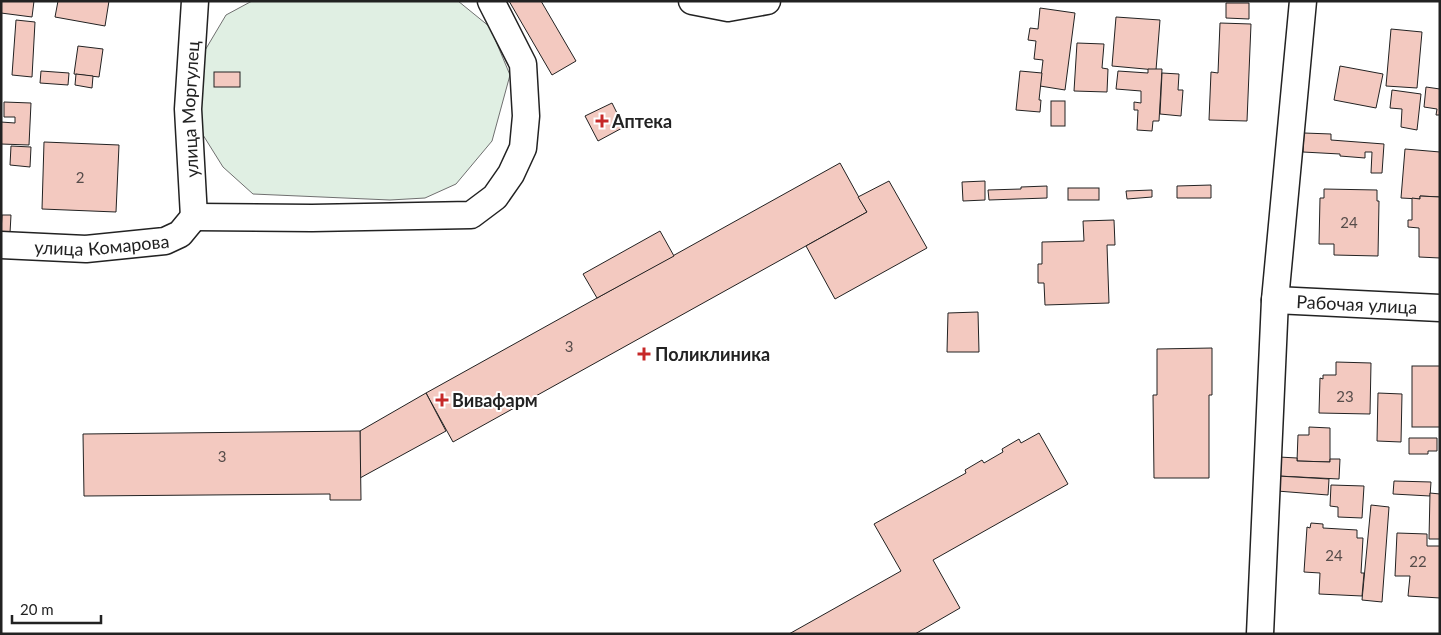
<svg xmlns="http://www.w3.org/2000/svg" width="1441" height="635" font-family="Lato,sans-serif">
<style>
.green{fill:#e0efe3;stroke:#6f6f6f}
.building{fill:#f3c9c0;stroke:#222}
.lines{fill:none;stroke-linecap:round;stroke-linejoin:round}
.minor-casing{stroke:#222;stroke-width:29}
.minor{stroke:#fff;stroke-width:26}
.poi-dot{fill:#c62828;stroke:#fff;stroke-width:2}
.labels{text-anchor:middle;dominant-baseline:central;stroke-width:4;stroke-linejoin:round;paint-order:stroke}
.number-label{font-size:15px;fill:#564c4a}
.street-label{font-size:18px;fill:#222;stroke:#fff}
.poi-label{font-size:18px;font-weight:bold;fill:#222;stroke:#fff;text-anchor:start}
</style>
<rect width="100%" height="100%" fill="#fff"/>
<path class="green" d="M 252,1 L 458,1 L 490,27 L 510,75 L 492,141 L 456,184 L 425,198 L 390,200 L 253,194 L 223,167 L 203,135 L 199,106 L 201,57 L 226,15 Z"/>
<g class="building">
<path d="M 1,1 L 34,1 L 32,17 L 1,13 Z"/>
<path d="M 58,1 L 109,1 L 105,26 L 55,17 Z"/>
<path d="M 509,1 L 541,1 L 576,61 L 552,75 Z"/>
<path d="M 1226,3 L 1249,3 L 1249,19 L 1226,18 Z"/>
<path d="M 1040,8 L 1075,13 L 1065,90 L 1040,86 L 1043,60 L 1034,59 L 1036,41 L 1028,40 L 1030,28 L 1038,29 Z"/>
<path d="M 1116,17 L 1160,20 L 1156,70 L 1112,66 Z"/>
<path d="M 16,20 L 35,22 L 32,77 L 12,75 Z"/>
<path d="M 1220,23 L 1251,24 L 1247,121 L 1209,120 L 1211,72 L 1218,73 Z"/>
<path d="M 1391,29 L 1422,32 L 1417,88 L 1386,86 Z"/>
<path d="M 1077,43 L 1104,44 L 1102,68 L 1108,69 L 1107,92 L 1074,91 Z"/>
<path d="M 78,46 L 103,49 L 99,77 L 74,74 Z"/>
<path d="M 1340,66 L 1383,74 L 1376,108 L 1334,100 Z"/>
<path d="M 1148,69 L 1162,69 L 1159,121 L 1153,121 L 1152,131 L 1137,130 L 1138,110 L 1134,110 L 1134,102 L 1141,103 L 1141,91 L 1116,89 L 1118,71 L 1148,73 Z"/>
<path d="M 41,71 L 69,73 L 68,85 L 40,83 Z"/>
<path d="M 1020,71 L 1042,73 L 1039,100 L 1041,100 L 1040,112 L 1016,110 Z"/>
<rect x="214" y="72" width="26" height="15"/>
<path d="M 1162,73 L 1179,74 L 1178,90 L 1183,90 L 1181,116 L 1160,114 Z"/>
<path d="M 76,74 L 93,76 L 92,88 L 75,85 Z"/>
<path d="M 1426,87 L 1440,89 L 1440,115 L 1436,115 L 1437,109 L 1424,107 Z"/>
<path d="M 1392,90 L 1421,94 L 1417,130 L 1401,127 L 1402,109 L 1390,108 Z"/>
<rect x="1051" y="101" width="14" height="25"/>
<path d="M 4,102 L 31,103 L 29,145 L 1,144 L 1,122 L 15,123 L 15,117 L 4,117 Z"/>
<path d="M 612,103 L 624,127 L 598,141 L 585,116 Z"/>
<path d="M 1304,133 L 1331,134 L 1331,140 L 1384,144 L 1382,173 L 1371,173 L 1372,152 L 1365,152 L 1365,158 L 1340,156 L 1340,154 L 1303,152 Z"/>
<path d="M 44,142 L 119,145 L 116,212 L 42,209 Z"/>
<path d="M 11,146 L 31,147 L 30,167 L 10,165 Z"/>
<path d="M 1405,149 L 1440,152 L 1440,197 L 1420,196 L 1420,199 L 1401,198 Z"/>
<path d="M 840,163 L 867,212 L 453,442 L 426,393 Z"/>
<path d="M 889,181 L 927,248 L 835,299 L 806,246 L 867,212 L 858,197 Z"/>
<path d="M 985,181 L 985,200 L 963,201 L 962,182 Z"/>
<path d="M 1211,185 L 1211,198 L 1177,198 L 1177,186 Z"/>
<path d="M 1047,186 L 1047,198 L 989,200 L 988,190 L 1021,189 L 1021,187 Z"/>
<rect x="1068" y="188" width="31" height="12"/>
<path d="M 1324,189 L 1377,190 L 1377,201 L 1379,201 L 1378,256 L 1334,255 L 1334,244 L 1319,244 L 1320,198 L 1324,198 Z"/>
<path d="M 1152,190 L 1152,197 L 1127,199 L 1126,191 Z"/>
<path d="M 1420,196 L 1440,197 L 1440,258 L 1419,257 L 1419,228 L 1408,227 L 1408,220 L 1412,220 L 1412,198 L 1420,199 Z"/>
<path d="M 2,215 L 11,215 L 10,233 L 1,232 Z"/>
<path d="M 1114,220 L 1115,245 L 1107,245 L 1109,303 L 1045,305 L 1044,283 L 1038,283 L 1038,264 L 1042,264 L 1042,242 L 1084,241 L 1083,221 Z"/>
<path d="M 660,231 L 674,256 L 597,298 L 583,274 Z"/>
<path d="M 978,312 L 979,352 L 947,352 L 948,313 Z"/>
<path d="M 1212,348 L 1212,395 L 1209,395 L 1209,478 L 1154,478 L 1153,395 L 1157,395 L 1157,349 Z"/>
<path d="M 1336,362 L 1371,363 L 1370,414 L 1319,413 L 1320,378 L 1323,379 L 1323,375 L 1336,375 Z"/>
<rect x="1412" y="366" width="28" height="61"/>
<path d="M 426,393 L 446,431 L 360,478 L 360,431 Z"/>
<path d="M 1378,393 L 1402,394 L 1401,442 L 1377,441 Z"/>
<path d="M 1309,427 L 1330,428 L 1330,462 L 1297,461 L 1298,435 L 1309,435 Z"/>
<path d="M 360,431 L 361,500 L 330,500 L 330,494 L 84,496 L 83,434 Z"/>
<path d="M 1039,433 L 1068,484 L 933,560 L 960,608 L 915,634 L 789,634 L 901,571 L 874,524 L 966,473 L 965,470 L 982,460 L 984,463 L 1003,452 L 1002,449 L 1019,439 L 1021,443 Z"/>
<path d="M 1409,438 L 1437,438 L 1437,451 L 1428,451 L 1428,454 L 1409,454 Z"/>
<path d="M 1279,457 L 1297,458 L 1297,461 L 1330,462 L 1330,459 L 1340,459 L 1339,479 L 1278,476 Z"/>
<path d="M 1278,476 L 1329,479 L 1328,495 L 1277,491 Z"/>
<path d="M 1394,481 L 1431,482 L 1430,496 L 1393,494 Z"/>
<path d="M 1331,485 L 1364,486 L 1362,518 L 1338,517 L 1338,507 L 1330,506 Z"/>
<path d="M 1430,493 L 1440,494 L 1440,539 L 1429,539 Z"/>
<path d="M 1371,505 L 1389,507 L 1382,602 L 1362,600 Z"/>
<path d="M 1311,523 L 1323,524 L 1323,528 L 1357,530 L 1357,538 L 1363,538 L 1361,573 L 1364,573 L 1362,596 L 1319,594 L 1320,573 L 1304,572 L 1307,527 L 1310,528 Z"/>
<path d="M 1397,533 L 1427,534 L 1427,546 L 1440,546 L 1440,598 L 1408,596 L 1410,576 L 1395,576 Z"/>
</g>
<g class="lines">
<defs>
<g id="minor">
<path d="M 692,1 L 728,8 L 767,1"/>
<path d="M 194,217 L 312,218 L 471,215 L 495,197 L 511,174 L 523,148 L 526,116 L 523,64 L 491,1"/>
<path id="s1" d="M 194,217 L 188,109 L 195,1"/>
<path id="s2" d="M 1,245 L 86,249 L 165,241 L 180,234 L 194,217"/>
<path id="s3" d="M 1275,300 L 1440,308"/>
<path d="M 1260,634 L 1275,300 L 1303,1"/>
</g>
</defs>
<use href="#minor" class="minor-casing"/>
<use href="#minor" class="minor"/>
</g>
<g class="poi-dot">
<path d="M599.5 113.5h5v5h5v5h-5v5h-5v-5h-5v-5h5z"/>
<path d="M641.5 346.5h5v5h5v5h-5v5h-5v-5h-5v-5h5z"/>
<path d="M439.5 392.5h5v5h5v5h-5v5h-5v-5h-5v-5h5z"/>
</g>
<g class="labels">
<g class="number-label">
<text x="80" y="177">2</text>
<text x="1349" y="222">24</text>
<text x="569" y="346">3</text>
<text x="1345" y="396">23</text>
<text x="222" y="456">3</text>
<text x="1334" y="555">24</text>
<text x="1418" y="561">22</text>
</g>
<g class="street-label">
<text stroke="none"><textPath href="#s1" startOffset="108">улица Моргулец</textPath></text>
<text stroke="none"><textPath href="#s2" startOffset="101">улица Комарова</textPath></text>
<text stroke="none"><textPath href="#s3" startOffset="82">Рабочая улица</textPath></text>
</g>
<g class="poi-label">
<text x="612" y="121">Аптека</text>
<text x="655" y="354">Поликлиника</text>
<text x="452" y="400">Вивафарм</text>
</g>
</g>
<rect width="1441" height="635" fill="none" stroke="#222222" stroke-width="5"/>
<path d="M12 615v8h89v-8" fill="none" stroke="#222222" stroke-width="2.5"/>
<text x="20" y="615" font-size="15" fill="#222222" stroke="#ffffff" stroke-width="4" paint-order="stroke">20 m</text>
</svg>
